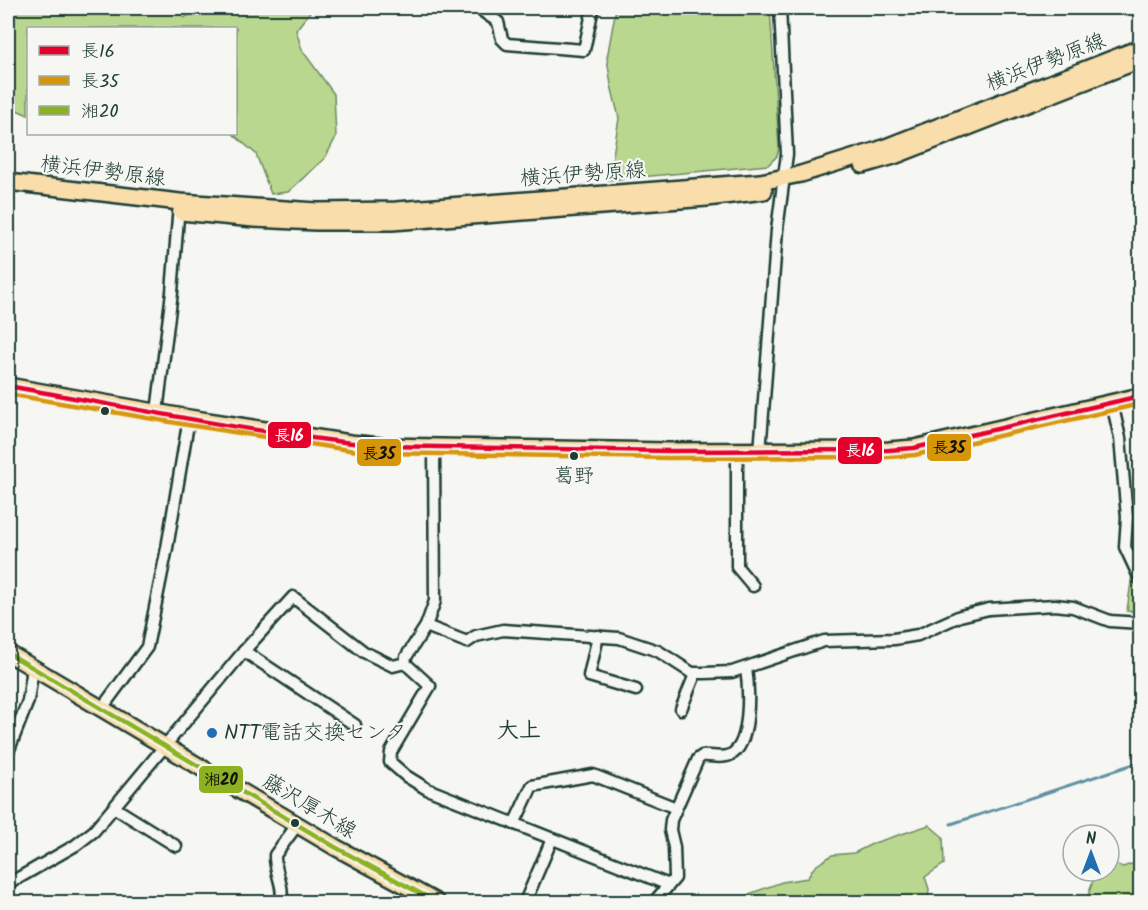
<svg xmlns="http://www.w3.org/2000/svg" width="1148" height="910" font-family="Kalam,'Klee One',sans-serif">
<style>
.green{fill:#bad78f;stroke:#6c8a62;stroke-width:1.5}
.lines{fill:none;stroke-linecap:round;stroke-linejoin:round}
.stream{stroke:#5f91a1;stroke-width:3}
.street-casing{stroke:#1f3d34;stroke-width:15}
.primary-casing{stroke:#1f3d34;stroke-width:20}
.street{stroke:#f6f6f2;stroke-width:10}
.primary{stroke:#f9ddab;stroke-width:15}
.bus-1-casing{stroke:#f6f6f2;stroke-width:9}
.bus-2-casing{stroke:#f6f6f2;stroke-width:9}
.bus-3-casing{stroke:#f6f6f2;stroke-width:9}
.bus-1{stroke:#e4002b;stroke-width:4.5}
.bus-2{stroke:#d79608;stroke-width:4.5}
.bus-3{stroke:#8db120;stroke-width:4.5}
.bus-dot{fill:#1f3d34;stroke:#f6f6f2;stroke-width:2}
.poi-dot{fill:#1f6fb2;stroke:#f6f6f2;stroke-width:2}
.labels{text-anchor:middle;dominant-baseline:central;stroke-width:4.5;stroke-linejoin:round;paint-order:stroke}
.bus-label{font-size:20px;fill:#1f3d34;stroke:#f6f6f2}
.street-label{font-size:21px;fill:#1f3d34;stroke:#f6f6f2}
.poi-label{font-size:21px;fill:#1f3d34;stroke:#f6f6f2;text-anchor:start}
.neighbourhood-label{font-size:22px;font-weight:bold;fill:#1f3d34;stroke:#f6f6f2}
.line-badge{stroke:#f6f6f2;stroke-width:2}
.badge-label{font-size:16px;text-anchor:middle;font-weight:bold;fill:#fff}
.pale-badge-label{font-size:16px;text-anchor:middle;font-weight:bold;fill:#111}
</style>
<rect width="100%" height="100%" fill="#f6f6f2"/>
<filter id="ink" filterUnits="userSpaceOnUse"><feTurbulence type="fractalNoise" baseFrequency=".0167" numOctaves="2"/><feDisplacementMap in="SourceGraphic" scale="12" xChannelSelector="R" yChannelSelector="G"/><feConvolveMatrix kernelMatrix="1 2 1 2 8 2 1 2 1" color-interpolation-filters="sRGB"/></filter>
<g filter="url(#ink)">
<g class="green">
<path d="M 8,8 L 174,8 L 184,18 L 201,8 L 313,8 L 296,30 L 302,50 L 334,94 L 336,137 L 325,158 L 288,192 L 271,194 L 256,154 L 233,134 L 236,134 L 236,28 L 28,28 L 28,115 L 8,106 Z"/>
<path d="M 616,8 L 770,8 L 779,148 L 777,156 L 768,165 L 609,180 L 619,118 L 611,85 L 607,58 Z"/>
<path d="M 1132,574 L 1140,574 L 1140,612 L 1127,611 Z"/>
<path d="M 929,825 L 943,837 L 944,864 L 925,877 L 929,889 L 928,902 L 751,902 L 749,894 L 782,882 L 808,878 L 811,871 L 817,865 L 832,855 L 854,853 L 874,843 Z"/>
<path d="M 1140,861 L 1140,902 L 1086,902 L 1096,871 L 1109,871 L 1109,862 L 1123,867 Z"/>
</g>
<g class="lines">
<path class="stream" d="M 951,824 L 1140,762"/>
<defs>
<g id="street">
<path d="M 478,8 L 498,22 L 502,39 L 507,44 L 584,50 L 593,8"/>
<path d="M 1112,403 L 1120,438 L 1127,517 L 1125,547 L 1140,579"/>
<path d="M 157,412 L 172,292 L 179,205"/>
<path d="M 737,451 L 737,567 L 753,586"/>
<path d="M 760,452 L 777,230 L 787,154 L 780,8"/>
<path d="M 426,626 L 467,642 L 476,636 L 503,630 L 619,638 L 658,651 L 692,673 L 705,673 L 732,672 L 824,641 L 894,639 L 918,635 L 960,616 L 989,609 L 1055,605 L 1073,607 L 1110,621 L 1140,623"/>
<path d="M 598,636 L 589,676 L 636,690"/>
<path d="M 244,651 L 355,725"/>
<path d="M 405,663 L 430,686 L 391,752 L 390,762 L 406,776 L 427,789 L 669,885"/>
<path d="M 102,708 L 147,647 L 167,548 L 189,418"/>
<path d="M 681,709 L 694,677 L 692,673"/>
<path d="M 8,752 L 28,701 L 33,668"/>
<path d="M 115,808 L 176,846"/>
<path d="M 514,824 L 532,786 L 593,775 L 676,808"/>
<path d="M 8,884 L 76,845 L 94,831 L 244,651 L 293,597 L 364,652 L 393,666 L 405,663 L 406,657 L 426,626 L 435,601 L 434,448"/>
<path d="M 281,902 C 285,886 274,872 275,855 L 297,825"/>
<path d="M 525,902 L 552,839"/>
<path d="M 654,902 L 675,878 L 674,847 L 670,830 L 671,820 L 698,759 L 702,756 C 711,755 721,759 730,755 C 752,745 749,688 746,668"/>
</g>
<g id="primary">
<path d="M 863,165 L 894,156 L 1140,60"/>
<path d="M 8,182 L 180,202 L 317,211 L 396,210 L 760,182 L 801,174 L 878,150 L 1140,48"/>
<path d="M 181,212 L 254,219 L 316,222 L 392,222 L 707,198 L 764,191"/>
<path d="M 8,386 L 189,418 L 350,443 L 381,446 L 669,451 L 889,450 L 914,448 L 1140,396"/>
<path d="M 8,653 L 335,847 L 436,902"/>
</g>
</defs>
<use href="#street" class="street-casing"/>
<use href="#primary" class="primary-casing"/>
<use href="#street" class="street"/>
<use href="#primary" class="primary"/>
<defs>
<path id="bus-1" d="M 8,386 C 132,408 256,434 381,446 L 669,451 L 889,450 L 914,448 L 1140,396"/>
<path id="bus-2" d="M 8,394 L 188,425 L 349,450 L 381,453 L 669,458 L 889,457 L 915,455 L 1140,404"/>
<path id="bus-3" d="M 8,653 L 335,847 L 436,902"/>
</defs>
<use href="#bus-1" class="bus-1-casing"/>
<use href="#bus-2" class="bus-2-casing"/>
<use href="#bus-3" class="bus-3-casing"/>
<use href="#bus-1" class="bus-1"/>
<use href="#bus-2" class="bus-2"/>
<use href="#bus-3" class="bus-3"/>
</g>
</g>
<g class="bus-dot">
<circle cx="105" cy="411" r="5"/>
<circle cx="574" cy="456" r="5"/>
<circle cx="295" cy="823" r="5"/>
</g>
<circle class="poi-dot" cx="212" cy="733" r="6"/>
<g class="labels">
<g class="bus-label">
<text x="574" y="477">葛野</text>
</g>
<g class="street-label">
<text transform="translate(1046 63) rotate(-21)">横浜伊勢原線</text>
<text transform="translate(103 172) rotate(7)">横浜伊勢原線</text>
<text transform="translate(583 175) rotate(-4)">横浜伊勢原線</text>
<text transform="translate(309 807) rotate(31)">藤沢厚木線</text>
</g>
<g class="poi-label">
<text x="224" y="733">NTT電話交換センタ</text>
</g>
<g class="neighbourhood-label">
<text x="519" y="731">大上</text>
</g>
</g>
<g class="line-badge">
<rect x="267" y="421" width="45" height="28" rx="6" fill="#e4002b"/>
<rect x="926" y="433" width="46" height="29" rx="6" fill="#d79608"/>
<rect x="837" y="436" width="46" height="29" rx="6" fill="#e4002b"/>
<rect x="356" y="438" width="46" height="29" rx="6" fill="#d79608"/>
<rect x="198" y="765" width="46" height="29" rx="6" fill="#8db120"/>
</g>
<g class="badge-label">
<text x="289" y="441">長16</text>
<text x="860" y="456">長16</text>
</g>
<g class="pale-badge-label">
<text x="949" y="453">長35</text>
<text x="379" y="459">長35</text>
<text x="221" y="785">湘20</text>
</g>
<rect width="1148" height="910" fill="none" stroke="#f6f6f2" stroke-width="30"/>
<rect x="15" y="15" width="1118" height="880" fill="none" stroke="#1f3d34" stroke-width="2" filter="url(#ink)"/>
<rect x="27" y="27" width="210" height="108" fill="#f6f6f2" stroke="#a0aca6" stroke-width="1.5"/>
<rect x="39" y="46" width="30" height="9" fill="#e4002b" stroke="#a0aca6" stroke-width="1.5"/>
<text x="81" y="57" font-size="18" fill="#1f3d34">長16</text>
<rect x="39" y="76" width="30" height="9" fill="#d79608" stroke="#a0aca6" stroke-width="1.5"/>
<text x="81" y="87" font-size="18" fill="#1f3d34">長35</text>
<rect x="39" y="106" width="30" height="9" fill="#8db120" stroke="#a0aca6" stroke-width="1.5"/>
<text x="81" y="117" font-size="18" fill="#1f3d34">湘20</text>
<g transform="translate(1091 853)"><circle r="28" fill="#f6f6f2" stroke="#a0aca6" stroke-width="1.5"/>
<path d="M0-4.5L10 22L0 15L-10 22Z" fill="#1f6fb2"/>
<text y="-9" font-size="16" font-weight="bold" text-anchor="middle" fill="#1f3d34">N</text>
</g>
</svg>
